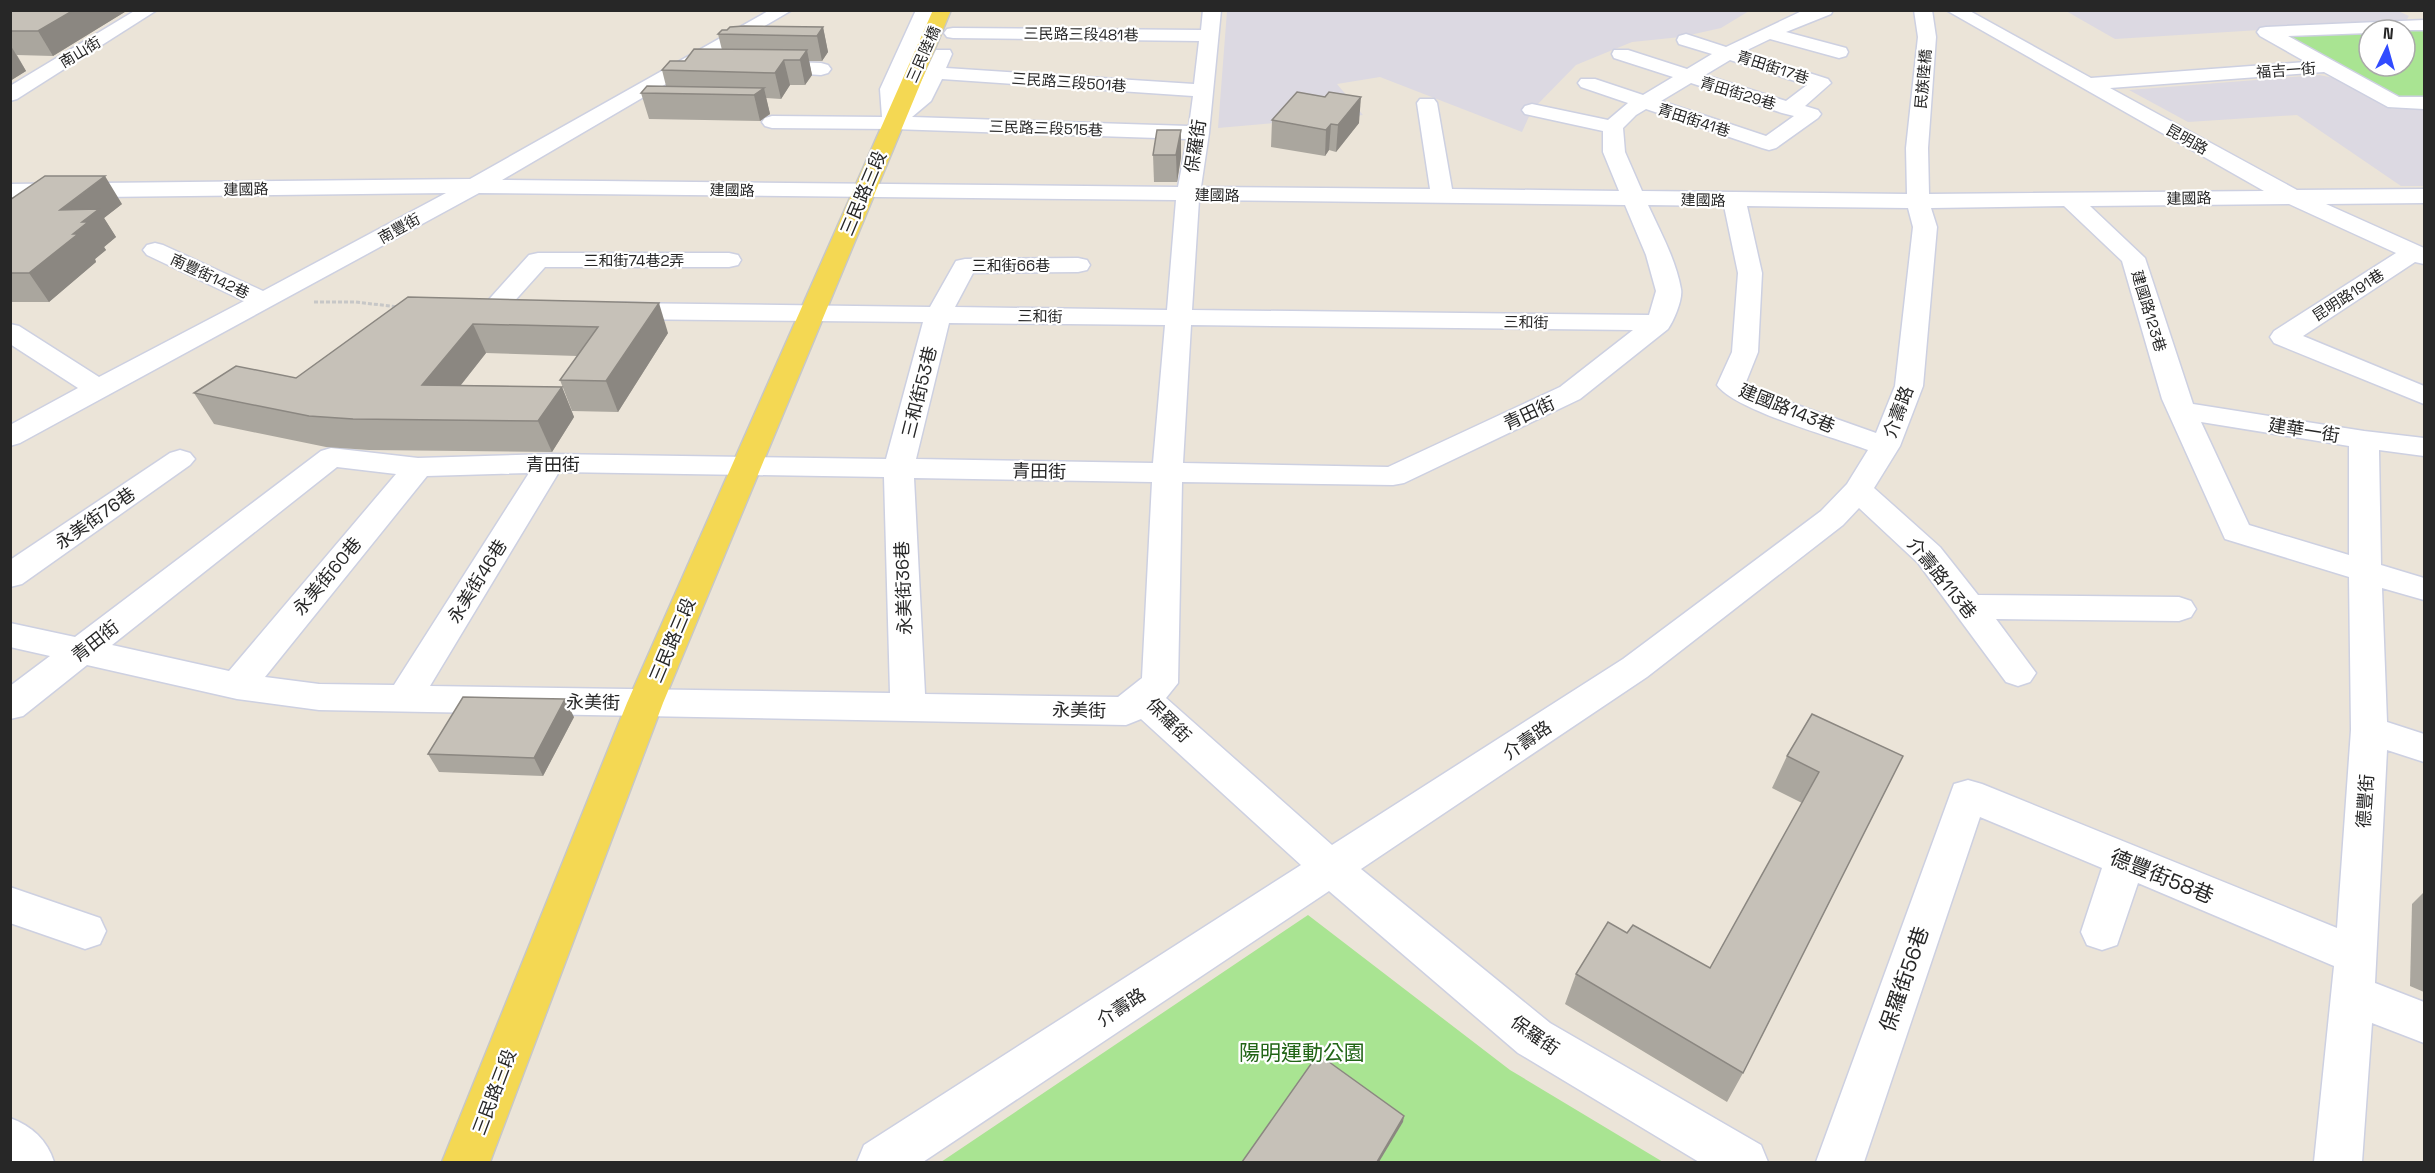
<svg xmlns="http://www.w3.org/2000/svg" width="2435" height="1173" font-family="'Space Grotesk','Noto Sans TC',sans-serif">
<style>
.industrial{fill:#dcd9e2}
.green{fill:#a9e492;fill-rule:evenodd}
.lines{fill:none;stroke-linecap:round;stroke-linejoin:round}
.minor-casing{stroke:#cdd0e1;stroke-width:3}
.major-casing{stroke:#c7c7c7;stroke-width:3}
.path{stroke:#c7c7c7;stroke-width:3;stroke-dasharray:4 2;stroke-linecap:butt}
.minor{fill:#fff;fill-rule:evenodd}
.major{fill:#f4d853;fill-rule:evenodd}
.wall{fill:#aaa69e}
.shaded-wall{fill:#8b8781}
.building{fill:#c6c1b8;stroke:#8b8781;stroke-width:1.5}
.labels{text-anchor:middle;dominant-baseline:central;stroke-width:4.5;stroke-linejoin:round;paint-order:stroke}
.far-street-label{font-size:15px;fill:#272727;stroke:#fff}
.street-label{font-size:18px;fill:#272727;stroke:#fff}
.near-street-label{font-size:21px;fill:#272727;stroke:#fff}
.near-park-label{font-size:21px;fill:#226517;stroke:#fff}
</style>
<rect width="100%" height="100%" fill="#ebe4d8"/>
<g class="industrial">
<path d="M 2396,10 L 2409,16 L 2406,21 L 2115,39 L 2066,11 Z"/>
<path d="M 1227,11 L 1749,11 L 1721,28 L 1681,37 L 1632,42 L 1576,65 L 1532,110 L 1522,132 L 1380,77 L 1337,84 L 1363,115 L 1218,128 Z"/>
<path d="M 2319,75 L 2334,78 L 2392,109 L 2424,109 L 2424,186 L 2401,186 L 2297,115 L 2188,122 L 2129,90 Z"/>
</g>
<g class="green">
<path d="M 2424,27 L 2424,98 L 2390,98 L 2276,34 ZM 2369,30 L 2405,30 L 2405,66 L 2369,66 Z"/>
<path d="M 1308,915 L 1510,1070 L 1663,1162 L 941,1162 Z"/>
</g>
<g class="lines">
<defs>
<g id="minor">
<path d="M 136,10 L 157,10 L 17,99 L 10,101 L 10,86 Z"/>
<path d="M 770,10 L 792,10 L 502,180 L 1178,187 L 1187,139 L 893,129 L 772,128 L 765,126 L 762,122 L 765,118 L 772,116 L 882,117 L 880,89 L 916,10 L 934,10 L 900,89 L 902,106 L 915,94 L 934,54 L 936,50 L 950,50 L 952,54 L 946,68 L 1194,84 L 1199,41 L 953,38 L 947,37 L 944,33 L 947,29 L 953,28 L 1201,30 L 1203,10 L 1221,10 L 1209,133 L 1201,187 L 1430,189 L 1417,103 L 1420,99 L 1434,99 L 1437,103 L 1452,189 L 1619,191 L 1603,152 L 1603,131 L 1525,114 L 1522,110 L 1525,106 L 1532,104 L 1608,120 L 1628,103 L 1581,87 L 1578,83 L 1581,79 L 1595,79 L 1643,95 L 1673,77 L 1614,58 L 1612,54 L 1614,50 L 1628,50 L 1687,69 L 1712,54 L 1679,44 L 1677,40 L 1679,36 L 1686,34 L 1726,47 L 1804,10 L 1833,10 L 1831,14 L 1786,32 L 1846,48 L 1848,52 L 1846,56 L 1839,58 L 1770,39 L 1743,52 L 1828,79 L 1831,83 L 1805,106 L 1818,110 L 1821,114 L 1818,118 L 1776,148 L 1769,150 L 1762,148 L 1646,109 L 1636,115 L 1623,128 L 1625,152 L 1642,191 L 1907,194 L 1906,148 L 1918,37 L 1914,10 L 1932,10 L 1936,37 L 1928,148 L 1929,194 L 2264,191 L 1946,10 L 1968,10 L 2091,78 L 2306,62 L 2260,36 L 2257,32 L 2260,28 L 2266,27 L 2424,20 L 2424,30 L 2369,30 L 2369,33 L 2288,36 L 2399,97 L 2424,97 L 2424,109 L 2388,107 L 2324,72 L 2110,88 L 2297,190 L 2424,189 L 2424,203 L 2326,204 L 2424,248 L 2424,264 L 2415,262 L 2303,336 L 2424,386 L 2424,404 L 2274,343 L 2270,337 L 2274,331 L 2396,253 L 2289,204 L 2090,206 L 2145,258 L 2193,404 L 2364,431 L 2424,438 L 2424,456 L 2379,450 L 2381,565 L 2424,578 L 2424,600 L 2382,588 L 2387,722 L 2424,734 L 2424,762 L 2387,750 L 2375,983 L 2424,1002 L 2424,1043 L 2372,1023 L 2362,1162 L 2314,1162 L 2334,966 L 2138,883 L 2117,945 L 2102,950 L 2087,945 L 2081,932 L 2102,868 L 1980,817 L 1864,1162 L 1816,1162 L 1954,784 L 1968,780 L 1982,784 L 2337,928 L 2351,730 L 2349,577 L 2225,539 L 2162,399 L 2122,261 L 2064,206 L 1931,208 L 1937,227 L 1923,386 L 1900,446 L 1874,488 L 1940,547 L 1978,595 L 2179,597 L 2191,601 L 2196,609 L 2191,617 L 2179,621 L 1996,619 L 2036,673 L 2030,682 L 2018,686 L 2006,682 L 1918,563 L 1859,508 L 1843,525 L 1647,677 L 1361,869 L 1550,1023 L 1761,1145 L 1768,1162 L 1699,1162 L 1518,1053 L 1329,891 L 923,1162 L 857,1162 L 864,1145 L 1301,865 L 1141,719 L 1126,725 L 319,710 L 237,699 L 87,665 L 23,716 L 10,719 L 10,686 L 50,656 L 10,647 L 10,623 L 75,637 L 321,451 L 331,448 L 418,458 L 550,454 L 886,459 L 923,322 L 618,319 L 609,316 L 605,311 L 609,306 L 618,303 L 930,307 L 956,261 L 965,259 L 1078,258 L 1087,260 L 1090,265 L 1087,270 L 1078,272 L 973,273 L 955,307 L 1167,310 L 1176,200 L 479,193 L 20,443 L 10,446 L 10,425 L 78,388 L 10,344 L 10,324 L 19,326 L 99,377 L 244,301 L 147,255 L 143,250 L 147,245 L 155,243 L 163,245 L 263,291 L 446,193 L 10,198 L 10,184 L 470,179 ZM 1730,60 L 1807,85 L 1786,101 L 1705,75 ZM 942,79 L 1193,96 L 1189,126 L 912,117 L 931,101 ZM 1691,83 L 1782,113 L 1794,116 L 1766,136 L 1661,101 ZM 1199,200 L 1625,205 L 1646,255 L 1656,291 L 1649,315 L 1192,310 ZM 1648,205 L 1724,206 L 1738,273 L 1732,352 L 1717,385 C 1734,410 1836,438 1868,450 L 1847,484 L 1821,511 L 1623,659 L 1332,845 L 1166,698 L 1178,683 L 1182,482 L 1393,485 L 1404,483 L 1580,399 L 1668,329 C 1674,320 1683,299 1681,289 C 1676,260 1660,231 1648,205 ZM 1747,206 L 1908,208 L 1913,227 L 1895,386 L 1876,433 L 1769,395 L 1746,382 L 1758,352 L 1762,273 ZM 949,323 L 1165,325 L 1153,463 L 916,459 ZM 1191,325 L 1633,330 L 1560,387 L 1388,467 L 1183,463 ZM 2201,422 L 2349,446 L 2349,555 L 2249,525 ZM 337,467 L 396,474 L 229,671 L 112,645 ZM 559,472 L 884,477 L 890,693 L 430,686 ZM 529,473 L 394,685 L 319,684 L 265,677 L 427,476 ZM 914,478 L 1152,482 L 1142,678 L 1118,697 L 925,694 Z"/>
<path d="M 765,61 L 821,63 L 828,65 L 831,69 L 828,73 L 821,75 L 758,71 L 755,67 L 758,63 Z"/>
<path d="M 538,253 L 729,253 L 738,255 L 741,260 L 738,265 L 729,267 L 545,267 L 502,315 L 493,318 L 484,315 L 480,310 L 484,305 L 529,255 Z"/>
<path d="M 180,450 L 190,453 L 195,459 L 190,465 L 22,584 L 10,587 L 10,560 L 170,453 Z"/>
<path d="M 10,887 L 100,918 L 106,931 L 100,944 L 85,949 L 10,923 Z"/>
<path d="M 10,1118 C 32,1126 47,1140 54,1162 L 10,1162 Z"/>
</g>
<path id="major" d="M 933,10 L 951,10 L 663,703 L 490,1162 L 442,1162 L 627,703 Z"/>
</defs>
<use href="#minor" class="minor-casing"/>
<use href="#major" class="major-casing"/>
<path class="path" d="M 314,302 L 355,302 L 399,307"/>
<use href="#minor" class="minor"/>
<use href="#major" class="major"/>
</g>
<g class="wall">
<path d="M 10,10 L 128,10 L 53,56 L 17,55 L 26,71 L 10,81 Z"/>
<path d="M 823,27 L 828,52 L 822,61 L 809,61 L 812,75 L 805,85 L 790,85 L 781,99 L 766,98 L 770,114 L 760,121 L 649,119 L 641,93 L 666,86 L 662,70 L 685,61 L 722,50 L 718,34 Z"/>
<path d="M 1272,120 L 1359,123 L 1336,152 L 1329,150 L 1325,156 L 1271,147 Z"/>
<path d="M 1181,130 L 1181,157 L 1177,182 L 1154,182 L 1153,155 Z"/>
<path d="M 10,200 L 122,204 L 104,218 L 116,237 L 104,247 L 106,250 L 95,259 L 96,262 L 49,302 L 10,302 Z"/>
<path d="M 408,297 L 668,333 L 618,412 L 572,411 L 560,380 L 577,356 L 486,353 L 461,385 L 562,387 L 574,417 L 552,452 L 369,450 L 326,447 L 214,424 L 194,393 L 296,378 Z"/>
<path d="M 574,717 L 543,776 L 439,772 L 428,754 Z"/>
<path d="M 1787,756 L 1903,756 L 1743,1073 L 1727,1102 L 1565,1004 L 1576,974 L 1627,933 L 1710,968 L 1802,803 L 1772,788 Z"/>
<path d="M 2424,892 L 2424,992 L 2410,986 L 2412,904 Z"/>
</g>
<g class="shaded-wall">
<path d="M 74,10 L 128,10 L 53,56 L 38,31 Z"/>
<path d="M 823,27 L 828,52 L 822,61 L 817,36 Z"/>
<path d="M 11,46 L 26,71 L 10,81 L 10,47 Z"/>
<path d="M 807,50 L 812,75 L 805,85 L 800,60 Z"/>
<path d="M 784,60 L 790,85 L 781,99 L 775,73 Z"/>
<path d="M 764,88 L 770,114 L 760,121 L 754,95 Z"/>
<path d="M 1361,97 L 1359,123 L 1336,152 L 1338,125 Z"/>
<path d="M 1331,124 L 1329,150 L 1325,156 L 1326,130 Z"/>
<path d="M 1181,130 L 1181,157 L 1177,182 L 1176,155 Z"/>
<path d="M 105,176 L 122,204 L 104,218 L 116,237 L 104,247 L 106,250 L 95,259 L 96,262 L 49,302 L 29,273 L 60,210 Z"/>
<path d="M 659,303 L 668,333 L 618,412 L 606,381 Z"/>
<path d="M 473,324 L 486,353 L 437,415 L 422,385 Z"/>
<path d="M 562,387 L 574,417 L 552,452 L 538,421 Z"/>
<path d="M 565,699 L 574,717 L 543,776 L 534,758 Z"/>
<path d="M 1404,1116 L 1403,1122 L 1379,1162 L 1377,1162 Z"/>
</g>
<g class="building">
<path d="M 10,10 L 74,10 L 38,31 L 10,31 Z"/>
<path d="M 744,26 L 823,27 L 817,36 L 718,34 L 722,30 L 727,30 L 730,27 Z"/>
<path d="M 694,49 L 807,50 L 800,60 L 784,60 L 775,73 L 662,70 L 670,61 L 685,61 Z"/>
<path d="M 647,86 L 764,88 L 754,95 L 641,93 Z"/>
<path d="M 1297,92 L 1325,97 L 1329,92 L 1361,97 L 1338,125 L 1331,124 L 1326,130 L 1272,120 Z"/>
<path d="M 1157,130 L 1181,130 L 1176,155 L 1153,155 Z"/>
<path d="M 45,176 L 105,176 L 60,210 L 99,209 L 82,222 L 88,222 L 73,234 L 78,234 L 29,273 L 10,273 L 10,200 Z"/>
<path d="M 408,297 L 659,303 L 606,381 L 560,380 L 598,327 L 473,324 L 422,385 L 562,387 L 538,421 L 353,419 L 309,416 L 194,393 L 236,366 L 296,378 Z"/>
<path d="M 463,697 L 565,699 L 534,758 L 428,754 Z"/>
<path d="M 1812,714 L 1903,756 L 1743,1073 L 1576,974 L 1608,922 L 1627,933 L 1633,925 L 1710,968 L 1819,772 L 1787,756 Z"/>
<path d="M 1318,1054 L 1404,1116 L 1377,1162 L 1242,1162 Z"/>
</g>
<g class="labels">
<g class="far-street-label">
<text transform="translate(1081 34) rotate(1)">三民路三段481巷</text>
<text transform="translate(80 52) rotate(-31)">南山街</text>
<text transform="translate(923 54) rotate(-66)">三民陸橋</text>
<text transform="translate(1773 67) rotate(18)">青田街17巷</text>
<text transform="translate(2286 70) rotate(-4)">福吉一街</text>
<text transform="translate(1923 79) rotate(-85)">民族陸橋</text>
<text transform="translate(1069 82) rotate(4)">三民路三段501巷</text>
<text transform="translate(1738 93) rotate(17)">青田街29巷</text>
<text transform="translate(1694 120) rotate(18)">青田街41巷</text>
<text transform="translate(1046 128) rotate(2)">三民路三段515巷</text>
<text transform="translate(2187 139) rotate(29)">昆明路</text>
<text transform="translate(246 189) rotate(-1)">建國路</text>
<text transform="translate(732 190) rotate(1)">建國路</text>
<text transform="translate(1217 195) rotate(1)">建國路</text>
<text transform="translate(2189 198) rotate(-1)">建國路</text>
<text transform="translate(1703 200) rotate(1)">建國路</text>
<text transform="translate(399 228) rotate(-29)">南豐街</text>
<text x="634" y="260">三和街74巷2弄</text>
<text x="1011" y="265">三和街66巷</text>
<text transform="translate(210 276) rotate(25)">南豐街142巷</text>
<text transform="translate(2348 295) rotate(-33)">昆明路191巷</text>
<text transform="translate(2149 311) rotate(73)">建國路123巷</text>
<text transform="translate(1040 316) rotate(1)">三和街</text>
<text transform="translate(1526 322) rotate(1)">三和街</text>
</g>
<g class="street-label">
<text transform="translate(1195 146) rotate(-81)">保羅街</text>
<text transform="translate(863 193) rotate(-67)">三民路三段</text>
<text transform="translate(919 392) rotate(-76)">三和街53巷</text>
<text transform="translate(1787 408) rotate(22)">建國路143巷</text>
<text transform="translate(1898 412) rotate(-70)">介壽路</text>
<text transform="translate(1529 413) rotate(-25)">青田街</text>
<text transform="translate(2304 430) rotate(9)">建華一街</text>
<text x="553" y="464">青田街</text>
<text transform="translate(1039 471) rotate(1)">青田街</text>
<text transform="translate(95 518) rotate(-35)">永美街76巷</text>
<text transform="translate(327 576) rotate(-50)">永美街60巷</text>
<text transform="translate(1942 578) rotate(51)">介壽路113巷</text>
<text transform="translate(477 581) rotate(-58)">永美街46巷</text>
<text transform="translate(903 588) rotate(-92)">永美街36巷</text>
<text transform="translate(672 640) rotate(-67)">三民路三段</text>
<text transform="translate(95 641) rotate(-38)">青田街</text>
<text transform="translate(593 702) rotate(1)">永美街</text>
<text transform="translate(1079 710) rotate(1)">永美街</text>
<text transform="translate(1169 720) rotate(45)">保羅街</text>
<text transform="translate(1527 740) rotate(-34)">介壽路</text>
<text transform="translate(2365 801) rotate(-86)">德豐街</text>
<text transform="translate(1121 1007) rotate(-33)">介壽路</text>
<text transform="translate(1535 1035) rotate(35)">保羅街</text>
<text transform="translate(494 1092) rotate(-69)">三民路三段</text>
</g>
<g class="near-street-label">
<text transform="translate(2162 876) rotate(22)">德豐街58巷</text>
<text transform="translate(1904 979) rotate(-71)">保羅街56巷</text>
</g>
<g class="near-park-label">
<text x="1302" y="1052">陽明運動公園</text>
</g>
</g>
<rect width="2435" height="1173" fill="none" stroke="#272727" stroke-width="24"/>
<g transform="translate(2387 48) rotate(5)"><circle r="28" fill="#ffffff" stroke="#a9a9a9" stroke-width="1.5"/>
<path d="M0-4.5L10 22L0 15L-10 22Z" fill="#314bff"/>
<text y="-9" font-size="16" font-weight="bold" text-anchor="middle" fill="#272727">N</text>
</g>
</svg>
